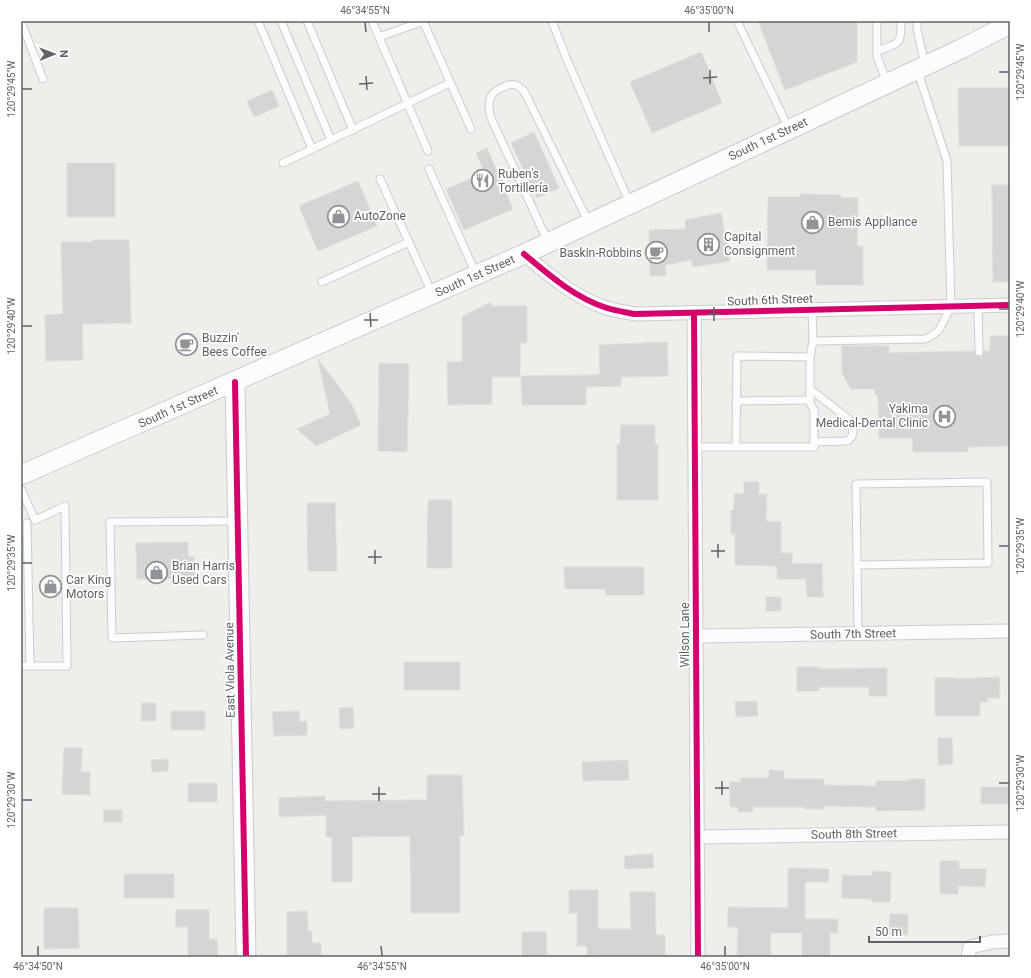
<svg xmlns="http://www.w3.org/2000/svg" width="1031" height="978" font-family="Roboto,sans-serif">
<style>
.building{fill:#d6d5d3;stroke:#deddd9}
.lines{fill:none;stroke-linecap:round;stroke-linejoin:round}
.lane-casing{stroke:#cbcccc;stroke-width:9}
.street-casing{stroke:#cbcccc;stroke-width:15}
.secondary-casing{stroke:#cacacb;stroke-width:21}
.lane{stroke:#fdfcfc;stroke-width:7}
.street{stroke:#fdfcfc;stroke-width:13}
.secondary{stroke:#fdfcfc;stroke-width:19}
.cycleway-casing{stroke:#fff;stroke-width:8}
.cycleway{stroke:#d6006c;stroke-width:6}
.ticks{fill:none;stroke:#5f6368;stroke-width:1.5}
.labels{text-anchor:middle;dominant-baseline:central;stroke-width:3.5;stroke-linejoin:round;paint-order:stroke}
.street-label{font-size:12px;fill:#5f6368;stroke:#fff}
.poi-label{font-size:12px;fill:#5f6368;stroke:#fff;text-anchor:start}
.neatline{fill:none;stroke:#5f6368;stroke-width:1.5}
.ticks-label{font-size:10px;text-anchor:middle;fill:#5f6368}
</style>
<rect width="100%" height="100%" fill="#efeeea"/>
<g class="building">
<path d="M 758,21 L 857,21 L 857,62 L 785,90 Z"/>
<path d="M 701,52 L 722,103 L 652,133 L 630,82 Z"/>
<path d="M 958,88 L 1010,88 L 1010,146 L 959,146 Z"/>
<path d="M 272,90 L 279,106 L 254,117 L 247,101 Z"/>
<path d="M 534,132 L 559,188 L 537,198 L 511,143 Z"/>
<path d="M 487,148 L 513,209 L 464,230 L 446,189 L 485,173 L 476,153 Z"/>
<rect x="67" y="163" width="48" height="54"/>
<path d="M 358,181 L 377,226 L 318,251 L 299,206 Z"/>
<path d="M 992,185 L 1010,185 L 1010,282 L 993,282 Z"/>
<path d="M 801,194 L 841,195 L 841,198 L 858,198 L 857,246 L 863,246 L 863,285 L 816,285 L 816,270 L 767,270 L 768,197 L 800,197 Z"/>
<path d="M 721,213 L 730,261 L 693,267 L 692,260 L 665,265 L 666,276 L 650,276 L 649,230 L 686,229 L 685,220 Z"/>
<path d="M 93,240 L 129,240 L 131,323 L 82,324 L 83,360 L 46,361 L 45,315 L 63,314 L 61,242 L 93,242 Z"/>
<path d="M 491,302 L 491,306 L 527,306 L 527,343 L 520,343 L 520,377 L 492,377 L 492,404 L 448,405 L 447,362 L 462,362 L 462,317 Z"/>
<path d="M 990,336 L 1010,336 L 1010,446 L 968,447 L 968,452 L 913,452 L 912,438 L 879,438 L 878,395 L 875,395 L 875,389 L 851,389 L 842,373 L 842,346 L 889,346 L 889,353 L 974,351 L 975,355 L 980,357 L 983,355 L 984,351 L 990,351 Z"/>
<path d="M 667,342 L 668,376 L 621,377 L 621,386 L 586,387 L 586,405 L 522,405 L 521,376 L 600,375 L 599,345 Z"/>
<path d="M 318,359 L 351,403 L 361,425 L 316,446 L 297,429 L 330,414 Z"/>
<path d="M 379,363 L 409,364 L 407,452 L 378,451 Z"/>
<path d="M 621,425 L 655,425 L 655,445 L 658,445 L 658,500 L 617,500 L 617,445 L 620,445 Z"/>
<path d="M 744,482 L 759,482 L 759,494 L 767,494 L 766,521 L 781,522 L 781,553 L 792,553 L 792,564 L 822,563 L 823,597 L 807,597 L 806,579 L 777,579 L 777,566 L 735,565 L 735,534 L 731,534 L 731,510 L 734,510 L 734,494 L 744,494 Z"/>
<path d="M 428,500 L 452,500 L 452,568 L 427,568 Z"/>
<path d="M 307,503 L 335,503 L 337,571 L 308,571 Z"/>
<path d="M 188,542 L 188,557 L 194,557 L 195,578 L 137,579 L 136,543 Z"/>
<path d="M 564,567 L 644,567 L 644,595 L 606,595 L 606,589 L 565,589 Z"/>
<rect x="766" y="597" width="15" height="14"/>
<rect x="404" y="662" width="56" height="28"/>
<path d="M 797,667 L 819,667 L 819,669 L 887,668 L 887,696 L 869,696 L 869,687 L 819,687 L 819,691 L 797,691 Z"/>
<path d="M 999,677 L 1000,698 L 987,698 L 987,702 L 980,702 L 980,716 L 935,716 L 935,678 L 957,678 L 957,679 Z"/>
<path d="M 757,701 L 758,716 L 736,717 L 735,702 Z"/>
<path d="M 142,703 L 156,703 L 156,721 L 141,721 Z"/>
<path d="M 353,707 L 354,728 L 340,729 L 339,708 Z"/>
<rect x="171" y="711" width="34" height="19"/>
<path d="M 299,711 L 300,722 L 307,721 L 307,735 L 274,736 L 272,712 Z"/>
<path d="M 938,738 L 952,738 L 953,764 L 938,765 Z"/>
<path d="M 64,748 L 82,748 L 81,772 L 90,772 L 90,795 L 62,794 Z"/>
<path d="M 168,759 L 168,771 L 152,772 L 151,760 Z"/>
<path d="M 628,760 L 629,780 L 583,781 L 582,762 Z"/>
<path d="M 769,770 L 784,771 L 784,779 L 824,779 L 824,785 L 876,786 L 876,781 L 909,781 L 909,779 L 925,779 L 925,810 L 876,811 L 876,807 L 823,806 L 823,809 L 805,809 L 805,807 L 753,807 L 753,812 L 738,812 L 738,807 L 730,807 L 730,782 L 741,782 L 741,778 L 769,778 Z"/>
<path d="M 427,775 L 462,775 L 464,835 L 460,835 L 460,913 L 411,913 L 410,836 L 352,837 L 352,882 L 332,882 L 332,837 L 326,837 L 326,815 L 279,817 L 279,798 L 325,796 L 325,801 L 427,800 Z"/>
<rect x="188" y="783" width="29" height="19"/>
<rect x="981" y="787" width="29" height="17"/>
<rect x="104" y="810" width="18" height="12"/>
<path d="M 653,854 L 654,868 L 625,869 L 624,856 Z"/>
<path d="M 940,861 L 959,861 L 959,869 L 986,869 L 985,887 L 958,886 L 958,894 L 940,894 Z"/>
<path d="M 788,868 L 829,869 L 828,882 L 805,882 L 805,919 L 838,919 L 838,933 L 830,933 L 830,957 L 802,957 L 802,933 L 770,933 L 771,957 L 737,957 L 738,927 L 728,927 L 728,907 L 788,908 Z"/>
<path d="M 873,871 L 891,872 L 890,902 L 872,902 L 872,899 L 842,898 L 842,875 L 872,876 Z"/>
<rect x="124" y="874" width="50" height="24"/>
<path d="M 569,890 L 598,890 L 598,929 L 631,929 L 630,892 L 655,892 L 656,935 L 665,935 L 665,957 L 587,956 L 587,946 L 577,946 L 577,913 L 569,913 Z"/>
<path d="M 44,908 L 78,908 L 79,948 L 44,949 Z"/>
<path d="M 176,910 L 209,910 L 209,939 L 217,939 L 218,957 L 188,957 L 188,927 L 176,927 Z"/>
<path d="M 307,911 L 308,931 L 312,931 L 312,943 L 321,943 L 321,957 L 287,957 L 287,912 Z"/>
<path d="M 890,914 L 908,914 L 908,935 L 889,934 Z"/>
<path d="M 522,932 L 546,932 L 547,957 L 522,957 Z"/>
</g>
<g class="lines">
<defs>
<g id="lane">
<path d="M 21,21 L 43,79"/>
<path d="M 258,21 L 312,149"/>
<path d="M 281,21 L 331,140"/>
<path d="M 307,21 L 353,130"/>
<path d="M 372,21 L 428,151"/>
<path d="M 423,21 L 471,129"/>
<path d="M 552,21 L 567,60 L 630,204"/>
<path d="M 877,21 L 877,56 L 887,83"/>
<path d="M 917,21 L 917,29 L 925,65"/>
<path d="M 738,23 L 789,129"/>
<path d="M 379,37 L 424,21"/>
<path d="M 877,51 C 900,42 901,47 901,21"/>
<path d="M 283,163 L 450,83"/>
<path d="M 429,169 L 476,274"/>
<path d="M 380,179 L 432,293"/>
<path d="M 548,242 L 491,118 C 487,104 488,92 504,87 C 507,85 512,84 516,85 C 519,86 522,89 524,91 L 589,223"/>
<path d="M 322,282 L 409,242"/>
<path d="M 978,306 L 979,352"/>
<path d="M 813,341 L 924,339 L 930,337 L 939,330 L 951,307 L 947,161 L 917,69"/>
<path d="M 810,389 L 850,420 L 853,431 L 852,436 L 849,440 L 845,441 L 814,442"/>
<path d="M 736,401 L 810,400"/>
<path d="M 694,447 L 814,447 L 814,410 L 810,403 L 810,357 L 813,341 L 812,310"/>
<path d="M 736,447 L 737,356 L 810,357"/>
<path d="M 21,489 L 35,520 L 65,506 L 67,666 L 21,666"/>
<path d="M 27,523 L 30,666"/>
<path d="M 857,565 L 988,563 L 987,482 L 856,484 L 858,634"/>
<path d="M 203,635 L 112,638 L 110,522 L 238,521"/>
</g>
<g id="street">
<path d="M 524,254 C 549,275 575,298 607,308 C 616,311 625,312 635,314 L 1010,305"/>
<path d="M 694,313 L 698,957"/>
<path d="M 696,636 L 1010,631"/>
<path d="M 697,837 L 1010,832"/>
<path d="M 968,957 L 970,947 L 992,942 L 1010,941"/>
</g>
<g id="secondary">
<path d="M 235,382 L 246,957"/>
<path d="M 21,475 L 524,254 L 961,49 L 1010,24"/>
</g>
</defs>
<use href="#lane" class="lane-casing"/>
<use href="#street" class="street-casing"/>
<use href="#secondary" class="secondary-casing"/>
<use href="#lane" class="lane"/>
<use href="#street" class="street"/>
<use href="#secondary" class="secondary"/>
<defs>
<g id="cycleway">
<path d="M 524,254 C 549,275 575,298 607,308 C 616,311 625,312 635,314 L 1010,305"/>
<path d="M 694,313 L 698,957"/>
<path d="M 235,382 L 246,957"/>
</g>
</defs>
<use href="#cycleway" class="cycleway-casing"/>
<use href="#cycleway" class="cycleway"/>
</g>
<path class="ticks" d="M 365,22 L 366,32M 709,22 L 709,32M 710,70 L 710,84M 999,72 L 1009,72M 366,76 L 367,90M 703,78 L 717,77M 359,84 L 373,83M 22,89 L 32,89M 714,307 L 714,321M 999,309 L 1009,309M 370,313 L 371,327M 707,314 L 721,314M 364,320 L 378,320M 22,326 L 32,326M 718,544 L 718,558M 999,546 L 1009,546M 375,550 L 375,564M 711,551 L 725,551M 368,557 L 382,557M 22,563 L 32,563M 722,781 L 722,795M 999,783 L 1009,783M 379,787 L 379,801M 715,788 L 729,788M 372,794 L 386,794M 22,800 L 32,800M 38,946 L 38,956M 381,946 L 382,956M 725,946 L 725,956"/>
<defs>
<symbol id="restaurant-ring" viewBox="-11 -11 22 22"><circle r="9.5" fill="#fff" stroke="#919496" stroke-width="1.5"/><path d="M-5-6h1v4h1v-4h1v4h1v-4h1v5L-1.5 .5V6h-2V.5L-5-1ZM5-6V6H3V1.5H1.5Q1.5-4 5-6Z" fill="#919496"/></symbol>
<symbol id="shop-ring" viewBox="-11 -11 22 22"><circle r="9.5" fill="#fff" stroke="#919496" stroke-width="1.5"/><path d="M-5-2.5h2.3a2.7 3.5 0 0 1 5.4 0H5L5.5 6h-11ZM-1.5-2.5h3a1.5 2.3 0 0 0-3 0Z" fill="#919496"/></symbol>
<symbol id="building-ring" viewBox="-11 -11 22 22"><circle r="9.5" fill="#fff" stroke="#919496" stroke-width="1.5"/><path d="M-4-6H4V6H1V3H-1V6H-4ZM-2.5-4.3h1.7v1.8h-1.7ZM.8-4.3h1.7v1.8H.8ZM-2.5-1h1.7V.8h-1.7ZM.8-1h1.7V.8H.8Z" fill="#919496"/></symbol>
<symbol id="cafe-ring" viewBox="-11 -11 22 22"><circle r="9.5" fill="#fff" stroke="#919496" stroke-width="1.5"/><path d="M-5.5-4.5H6V0H3Q3 3.5 0 3.5H-2.5Q-5.5 3.5-5.5 0ZM3-3.2v2h1.7v-2ZM-6 4.5H4V6H-6Z" fill="#919496"/></symbol>
<symbol id="hospital-ring" viewBox="-11 -11 22 22"><circle r="9.5" fill="#fff" stroke="#919496" stroke-width="1.5"/><path d="M-5-5h3v3.5h4V-5h3V5h-3V1.5h-4V5h-3Z" fill="#919496"/></symbol>
</defs>
<g fill-rule="evenodd">
<use href="#restaurant-ring" x="470" y="168" width="25" height="25"/>
<use href="#shop-ring" x="326" y="204" width="25" height="25"/>
<use href="#shop-ring" x="800" y="210" width="25" height="25"/>
<use href="#building-ring" x="696" y="232" width="25" height="25"/>
<use href="#cafe-ring" x="644" y="240" width="25" height="25"/>
<use href="#cafe-ring" x="174" y="332" width="25" height="25"/>
<use href="#hospital-ring" x="932" y="404" width="25" height="25"/>
<use href="#shop-ring" x="144" y="560" width="25" height="25"/>
<use href="#shop-ring" x="38" y="574" width="25" height="25"/>
</g>
<g class="labels">
<g class="street-label">
<text transform="translate(768 139) rotate(-25)">South 1st Street</text>
<text transform="translate(475 276) rotate(-24)">South 1st Street</text>
<text transform="translate(770 300) rotate(-2)">South 6th Street</text>
<text transform="translate(178 407) rotate(-24)">South 1st Street</text>
<text transform="translate(853 634) rotate(-1)">South 7th Street</text>
<text transform="translate(685 635) rotate(-90)">Wilson Lane</text>
<text transform="translate(230 670) rotate(-91)">East Viola Avenue</text>
<text transform="translate(854 834) rotate(-1)">South 8th Street</text>
</g>
<g class="poi-label">
<text x="498" y="174">Ruben's<tspan x="498" dy="14">Tortillería</tspan></text>
<text x="354" y="216">AutoZone</text>
<text x="828" y="222">Bemis Appliance</text>
<text x="724" y="237">Capital<tspan x="724" dy="14">Consignment</tspan></text>
<text x="642" y="253" text-anchor="end">Baskin-Robbins</text>
<text x="202" y="338">Buzzin'<tspan x="202" dy="14">Bees Coffee</tspan></text>
<text x="928" y="409" text-anchor="end">Yakima<tspan x="928" dy="14">Medical-Dental Clinic</tspan></text>
<text x="172" y="566">Brian Harris<tspan x="172" dy="14">Used Cars</tspan></text>
<text x="66" y="580">Car King<tspan x="66" dy="14">Motors</tspan></text>
</g>
</g>
<rect width="1031" height="978" fill="none" stroke="#ffffff" stroke-width="44"/>
<g transform="translate(54 54) rotate(89)" stroke="#ffffff" stroke-width="3" paint-order="stroke">
<path d="M0-3L7 15L0 10L-7 15Z" fill="#5f6368"/>
<text y="-6" font-size="11" font-weight="bold" text-anchor="middle" fill="#5f6368">N</text>
</g>
<path d="M869 936v6h111v-6" fill="none" stroke="#5f6368" stroke-width="2"/>
<text x="875" y="936" font-size="12" fill="#5f6368" stroke="#ffffff" stroke-width="3" paint-order="stroke">50 m</text>
<rect x="22" y="22" width="987" height="934" class="neatline"/>
<g class="ticks-label">
<text x="365" y="14">46°34'55"N</text>
<text x="709" y="14">46°35'00"N</text>
<text transform="translate(1020 72) rotate(-90)" y="4">120°29'45"W</text>
<text transform="translate(11 89) rotate(-90)" y="4">120°29'45"W</text>
<text transform="translate(1020 309) rotate(-90)" y="4">120°29'40"W</text>
<text transform="translate(11 326) rotate(-90)" y="4">120°29'40"W</text>
<text transform="translate(1020 546) rotate(-90)" y="4">120°29'35"W</text>
<text transform="translate(11 563) rotate(-90)" y="4">120°29'35"W</text>
<text transform="translate(1020 783) rotate(-90)" y="4">120°29'30"W</text>
<text transform="translate(11 800) rotate(-90)" y="4">120°29'30"W</text>
<text x="38" y="970">46°34'50"N</text>
<text x="382" y="970">46°34'55"N</text>
<text x="725" y="970">46°35'00"N</text>
</g>
</svg>
